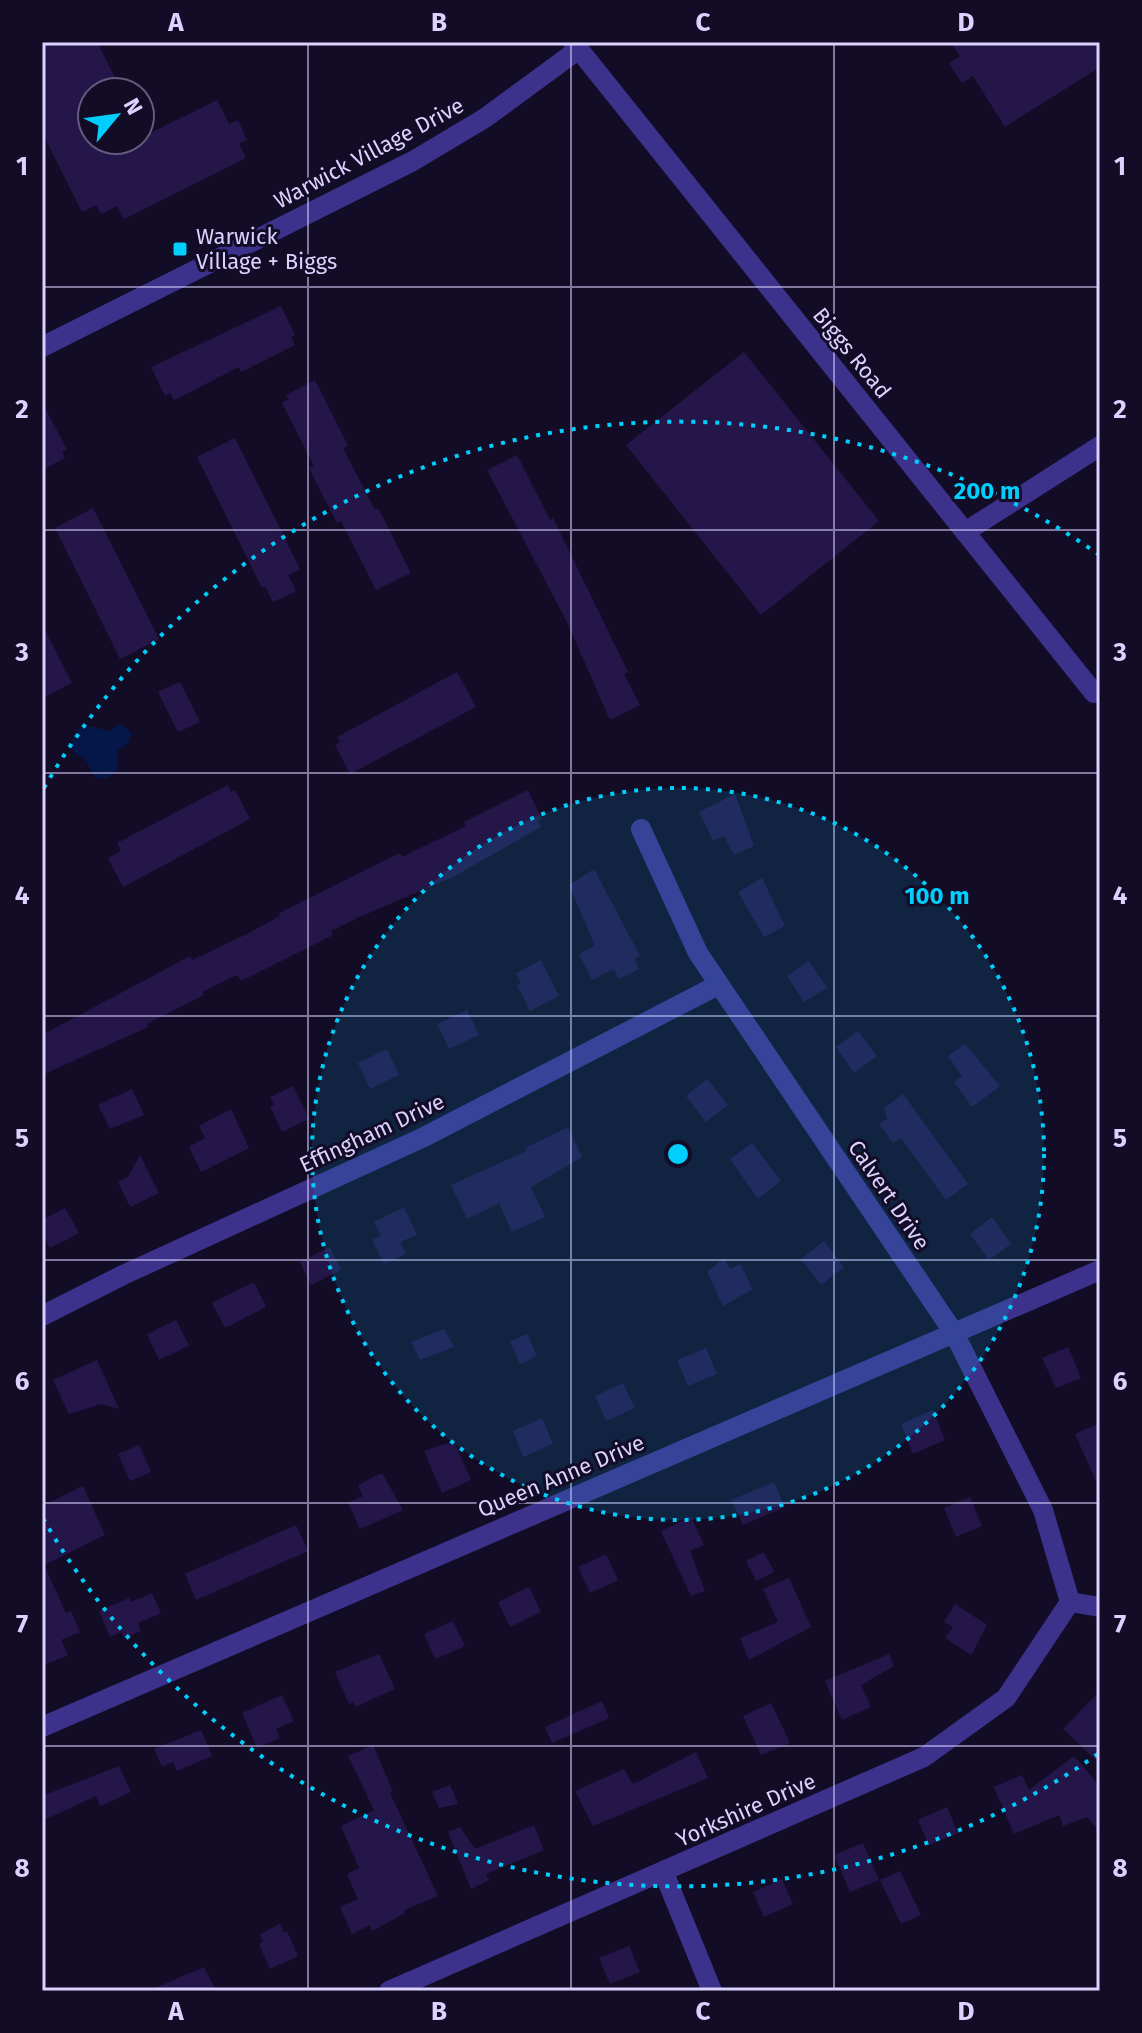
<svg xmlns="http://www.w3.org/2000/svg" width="1142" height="2033" font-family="'Fira Sans',sans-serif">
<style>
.water{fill:#041748}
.building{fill:#25164a}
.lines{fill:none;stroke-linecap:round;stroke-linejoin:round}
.minor{stroke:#3d328b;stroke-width:20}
.grid{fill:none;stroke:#dbd2ff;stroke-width:2;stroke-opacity:0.55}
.ring{fill:none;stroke:#00cffd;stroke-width:4;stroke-dasharray:4 8}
.poi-dot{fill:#00cffd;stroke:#130c27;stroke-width:3}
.labels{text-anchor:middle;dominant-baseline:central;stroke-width:6;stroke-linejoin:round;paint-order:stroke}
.street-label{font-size:22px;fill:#dbd2ff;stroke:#130c27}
.poi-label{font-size:22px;fill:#dbd2ff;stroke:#130c27;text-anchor:start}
.centre{fill:#00cffd;stroke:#130c27;stroke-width:4}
.ring-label{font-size:24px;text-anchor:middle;font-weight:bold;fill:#00cffd;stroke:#130c27;stroke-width:6;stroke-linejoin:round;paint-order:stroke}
.neatline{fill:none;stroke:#dbd2ff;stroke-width:3}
.grid-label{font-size:26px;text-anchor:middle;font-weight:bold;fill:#dbd2ff}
</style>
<rect width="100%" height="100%" fill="#130c27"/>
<path class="water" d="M 120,724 L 132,733 L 128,744 L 117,751 L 117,770 L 107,778 L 96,778 L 86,761 L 73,752 L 72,741 L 78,729 L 91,726 L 108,731 Z"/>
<g class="building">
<path d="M 42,42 L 97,42 L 116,80 L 92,92 L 92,140 L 118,140 L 122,147 L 217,100 L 229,124 L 238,120 L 247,140 L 239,144 L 246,158 L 124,219 L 117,206 L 101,214 L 96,205 L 82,212 L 42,132 Z"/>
<path d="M 951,42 L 1100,42 L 1100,67 L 1005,127 L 973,76 L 962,83 L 949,64 L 960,56 Z"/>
<path d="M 281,306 L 295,335 L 291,337 L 295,345 L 241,372 L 239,367 L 174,400 L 170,393 L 165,396 L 151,367 Z"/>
<path d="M 744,352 L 879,521 L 761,615 L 626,445 Z"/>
<path d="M 315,380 L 348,446 L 343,448 L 375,510 L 378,508 L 411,573 L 376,590 L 341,521 L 337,523 L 324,498 L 309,468 L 314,466 L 282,403 L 289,399 L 286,395 Z"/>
<path d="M 42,402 L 67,450 L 62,452 L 65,458 L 42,470 Z"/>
<path d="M 235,438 L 300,569 L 288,575 L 296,591 L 273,602 L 265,586 L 262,588 L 197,457 Z"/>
<path d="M 517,455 L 550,520 L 553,518 L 628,672 L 624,674 L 640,705 L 610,720 L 567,622 L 487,470 Z"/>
<path d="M 93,508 L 159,639 L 120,659 L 55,528 Z"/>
<path d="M 42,624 L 72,683 L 42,698 Z"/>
<path d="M 457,672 L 476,707 L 350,774 L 335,745 L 340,742 L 337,737 Z"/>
<path d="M 180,682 L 200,722 L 178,732 L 158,692 Z"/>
<path d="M 228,785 L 231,792 L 235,790 L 250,819 L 123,887 L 108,858 L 121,851 L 117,843 Z"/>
<path d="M 528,790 L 542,819 L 538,820 L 541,827 L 453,877 L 357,918 L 331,931 L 333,935 L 241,981 L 237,975 L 202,992 L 204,995 L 147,1024 L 148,1027 L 42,1075 L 42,1035 L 190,956 L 192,960 L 249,933 L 280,916 L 279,913 L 369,868 L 400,853 L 402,857 L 466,826 L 464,822 Z"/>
<path d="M 735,794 L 754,846 L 734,855 L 724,836 L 713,841 L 699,812 Z"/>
<path d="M 594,869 L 640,956 L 634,959 L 639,969 L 619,979 L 614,969 L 592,980 L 579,954 L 595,946 L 569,885 Z"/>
<path d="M 762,878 L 785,926 L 764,937 L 738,892 Z"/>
<path d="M 541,960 L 559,996 L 530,1011 L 517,985 L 521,984 L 516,973 Z"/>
<path d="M 809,961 L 827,988 L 804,1002 L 787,976 Z"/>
<path d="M 467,1010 L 479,1035 L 449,1049 L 437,1024 Z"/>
<path d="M 858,1031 L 877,1056 L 854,1073 L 836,1047 Z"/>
<path d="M 965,1044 L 1000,1086 L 972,1107 L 954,1082 L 962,1076 L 948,1056 Z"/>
<path d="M 387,1049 L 399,1075 L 370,1089 L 358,1063 Z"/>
<path d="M 707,1079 L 728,1105 L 706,1122 L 686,1096 Z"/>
<path d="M 293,1086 L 309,1119 L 282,1132 L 270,1106 L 274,1105 L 270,1097 Z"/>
<path d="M 132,1089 L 144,1115 L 110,1129 L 98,1105 Z"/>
<path d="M 903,1094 L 968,1184 L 946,1200 L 901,1138 L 893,1143 L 879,1124 L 887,1119 L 884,1108 Z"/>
<path d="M 231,1109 L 249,1148 L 201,1172 L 189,1147 L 205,1138 L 199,1126 Z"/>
<path d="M 568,1127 L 582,1157 L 531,1187 L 545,1217 L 512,1232 L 499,1203 L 467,1219 L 451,1185 L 526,1151 L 525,1148 Z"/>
<path d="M 752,1143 L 781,1181 L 758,1199 L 730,1159 Z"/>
<path d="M 140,1155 L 159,1193 L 130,1207 L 118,1182 L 128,1177 Z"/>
<path d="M 404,1207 L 417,1235 L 400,1242 L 406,1254 L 384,1264 L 372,1240 L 381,1236 L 374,1222 Z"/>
<path d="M 65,1208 L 79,1233 L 50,1248 L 42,1232 L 42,1220 Z"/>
<path d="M 992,1217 L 1011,1244 L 989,1260 L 970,1234 Z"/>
<path d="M 824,1241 L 844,1267 L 821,1285 L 801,1259 Z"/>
<path d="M 330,1247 L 341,1270 L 311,1285 L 300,1262 Z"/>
<path d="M 724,1258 L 730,1269 L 740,1264 L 753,1289 L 723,1306 L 707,1272 Z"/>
<path d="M 254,1282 L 266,1307 L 225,1328 L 212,1303 Z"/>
<path d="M 176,1320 L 189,1346 L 159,1360 L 147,1334 Z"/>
<path d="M 444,1329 L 454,1347 L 420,1360 L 411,1342 Z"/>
<path d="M 527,1334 L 537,1356 L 520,1364 L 510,1342 Z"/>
<path d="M 1068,1347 L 1081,1378 L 1056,1388 L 1042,1358 Z"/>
<path d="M 706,1348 L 717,1374 L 688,1386 L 677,1360 Z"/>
<path d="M 97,1360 L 119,1409 L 101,1404 L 69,1414 L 53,1380 Z"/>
<path d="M 623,1383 L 635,1408 L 606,1421 L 595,1396 Z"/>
<path d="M 933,1410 L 945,1440 L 913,1454 L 901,1424 Z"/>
<path d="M 542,1418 L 553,1444 L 523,1457 L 513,1431 Z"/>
<path d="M 1100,1423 L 1100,1490 L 1075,1434 Z"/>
<path d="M 454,1441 L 471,1480 L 442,1493 L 424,1451 Z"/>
<path d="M 139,1445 L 151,1472 L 130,1481 L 118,1454 Z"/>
<path d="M 382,1473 L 403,1510 L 360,1529 L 348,1503 L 363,1496 L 358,1485 Z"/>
<path d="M 774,1482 L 785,1507 L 743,1525 L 731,1500 Z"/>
<path d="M 83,1486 L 105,1535 L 44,1565 L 66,1613 L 71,1611 L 80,1632 L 61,1640 L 68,1655 L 42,1666 L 42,1506 Z"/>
<path d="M 970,1497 L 982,1526 L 956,1537 L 944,1508 Z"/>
<path d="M 691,1517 L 704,1545 L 690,1551 L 705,1591 L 691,1596 L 661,1531 Z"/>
<path d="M 296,1525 L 308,1551 L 196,1600 L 185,1574 Z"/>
<path d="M 764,1552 L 774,1572 L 756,1581 L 746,1561 Z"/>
<path d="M 606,1554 L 618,1580 L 590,1593 L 578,1567 Z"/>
<path d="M 789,1578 L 811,1627 L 749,1660 L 740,1638 L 778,1622 L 763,1589 Z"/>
<path d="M 529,1587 L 541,1612 L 510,1627 L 498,1602 Z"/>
<path d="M 152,1593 L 161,1613 L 138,1623 L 141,1631 L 124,1638 L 121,1632 L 110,1637 L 99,1611 L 129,1598 L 131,1602 Z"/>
<path d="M 955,1604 L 987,1625 L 971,1655 L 945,1638 L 953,1627 L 944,1622 Z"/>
<path d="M 453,1621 L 465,1646 L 435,1659 L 424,1634 Z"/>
<path d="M 379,1654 L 395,1689 L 355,1707 L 353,1702 L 349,1704 L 335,1672 Z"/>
<path d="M 889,1654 L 894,1666 L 861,1685 L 871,1707 L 842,1720 L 825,1681 Z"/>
<path d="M 1100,1691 L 1100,1764 L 1063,1729 Z"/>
<path d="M 282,1695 L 294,1721 L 276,1729 L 280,1738 L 257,1748 L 242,1713 Z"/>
<path d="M 602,1701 L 609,1718 L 552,1743 L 545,1727 Z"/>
<path d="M 771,1703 L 790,1743 L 761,1755 L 743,1716 Z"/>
<path d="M 201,1730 L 212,1756 L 177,1771 L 173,1762 L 162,1767 L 154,1749 Z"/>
<path d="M 373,1745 L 393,1792 L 390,1793 L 438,1896 L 404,1910 L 405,1913 L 372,1931 L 370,1925 L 352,1934 L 340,1907 L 358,1899 L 347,1874 L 359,1868 L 341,1826 L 374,1810 L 348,1756 Z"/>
<path d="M 696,1752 L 708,1778 L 593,1826 L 575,1791 L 624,1769 L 633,1784 Z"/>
<path d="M 1074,1756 L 1100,1786 L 1100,1832 L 1087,1817 L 1063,1826 L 1059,1815 L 1014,1834 L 994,1787 L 1022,1775 L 1029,1790 Z"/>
<path d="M 119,1766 L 131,1792 L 100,1806 L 96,1796 L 42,1821 L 42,1796 Z"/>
<path d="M 450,1785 L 458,1804 L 439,1808 L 432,1792 Z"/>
<path d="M 947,1807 L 958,1833 L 929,1845 L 918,1820 Z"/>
<path d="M 534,1825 L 544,1850 L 486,1874 L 489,1880 L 471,1889 L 448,1832 L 460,1827 L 475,1849 Z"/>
<path d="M 863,1843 L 879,1880 L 850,1892 L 834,1855 Z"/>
<path d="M 900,1871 L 921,1915 L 901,1924 L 880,1880 Z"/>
<path d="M 782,1879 L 793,1904 L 764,1917 L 753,1892 Z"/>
<path d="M 280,1924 L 284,1933 L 287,1931 L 298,1956 L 270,1969 L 259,1944 L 263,1942 L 260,1934 Z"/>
<path d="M 629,1946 L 640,1972 L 610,1984 L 599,1958 Z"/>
<path d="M 204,1967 L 216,1991 L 148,1991 Z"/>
</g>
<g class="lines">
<g class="minor">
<path d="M 573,42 L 1094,693"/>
<path d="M 42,347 L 413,161 L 485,118 L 579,49"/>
<path d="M 965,532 L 1100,446"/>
<path d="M 641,829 L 698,953 L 954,1333 L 1043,1510 L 1070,1602"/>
<path d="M 42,1316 L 123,1275 L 422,1138 L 718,985"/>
<path d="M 1070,1602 L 1100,1607"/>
<path d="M 42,1727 L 1100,1270"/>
<path d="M 664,1873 L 712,1991"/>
<path d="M 389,1991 L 924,1757 L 1006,1698 L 1070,1602"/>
</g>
</g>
<path class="grid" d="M 308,42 L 308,1991M 571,42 L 571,1991M 834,42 L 834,1991M 42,287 L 1100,287M 42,530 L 1100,530M 42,773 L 1100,773M 42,1016 L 1100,1016M 42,1260 L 1100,1260M 42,1503 L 1100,1503M 42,1746 L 1100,1746"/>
<circle cx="678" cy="1154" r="366" fill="#00cffd" fill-opacity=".12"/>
<g class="ring">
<circle cx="678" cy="1154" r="366"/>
<path d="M1098 1754A732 732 0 0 1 44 1520M44 788A732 732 0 0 1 1098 554"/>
</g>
<rect class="poi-dot" x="172" y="241" width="16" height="16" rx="4"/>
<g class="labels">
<g class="street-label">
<text transform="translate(369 153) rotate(-28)">Warwick Village Drive</text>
<text transform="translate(852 353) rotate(51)">Biggs Road</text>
<text transform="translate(372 1133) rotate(-25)">Effingham Drive</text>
<text transform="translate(889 1195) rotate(56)">Calvert Drive</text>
<text transform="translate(561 1476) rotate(-23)">Queen Anne Drive</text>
<text transform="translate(746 1810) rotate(-24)">Yorkshire Drive</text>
</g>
<g class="poi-label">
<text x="196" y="236">Warwick<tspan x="196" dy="25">Village + Biggs</tspan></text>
</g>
</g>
<circle cx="678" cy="1154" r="12" class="centre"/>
<g class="ring-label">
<text x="987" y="499">200 m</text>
<text x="937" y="904">100 m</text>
</g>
<rect width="1142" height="2033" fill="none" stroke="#130c27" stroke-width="88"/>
<g transform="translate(116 116) rotate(61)"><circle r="38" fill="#130c27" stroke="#635b7d" stroke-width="2"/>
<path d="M0-6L14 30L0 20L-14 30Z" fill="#00cffd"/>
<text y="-12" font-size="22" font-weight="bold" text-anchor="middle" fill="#dbd2ff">N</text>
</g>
<rect x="44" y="44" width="1054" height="1945" class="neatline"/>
<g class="grid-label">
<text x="176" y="31">A</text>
<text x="439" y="31">B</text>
<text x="703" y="31">C</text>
<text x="966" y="31">D</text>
<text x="22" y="175">1</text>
<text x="1120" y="175">1</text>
<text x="22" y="418">2</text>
<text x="1120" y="418">2</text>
<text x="22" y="661">3</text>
<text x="1120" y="661">3</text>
<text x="22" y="904">4</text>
<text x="1120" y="904">4</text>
<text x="22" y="1147">5</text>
<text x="1120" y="1147">5</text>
<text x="22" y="1390">6</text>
<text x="1120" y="1390">6</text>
<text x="22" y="1633">7</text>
<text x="1120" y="1633">7</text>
<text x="22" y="1877">8</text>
<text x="1120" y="1877">8</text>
<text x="176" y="2020">A</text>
<text x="439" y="2020">B</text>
<text x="703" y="2020">C</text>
<text x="966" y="2020">D</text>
</g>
</svg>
